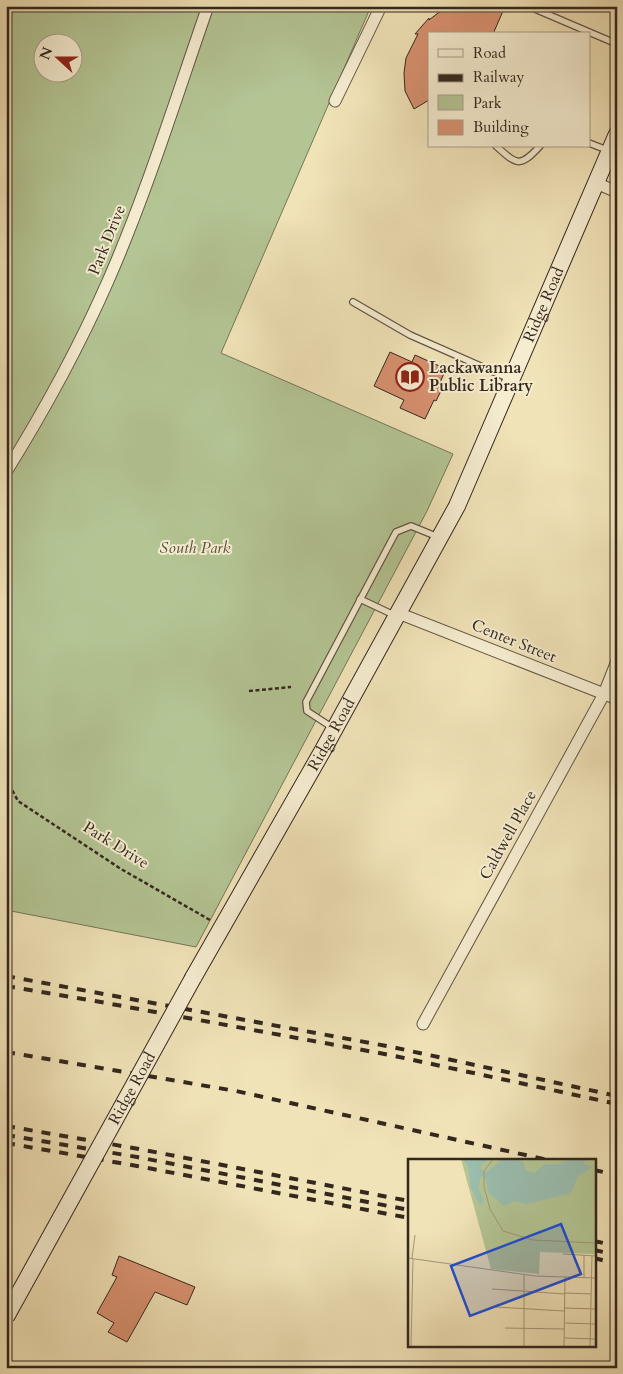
<svg xmlns="http://www.w3.org/2000/svg" width="623" height="1374" font-family="Cardo,serif">
<style>
.green{fill:#b4c594;stroke:#747659;fill-rule:evenodd}
.building{fill:#d89170;stroke:#33271e}
.lines{fill:none;stroke-linecap:round;stroke-linejoin:round}
.service-casing{stroke:#625644;stroke-width:8}
.minor-casing{stroke:#625644;stroke-width:13}
.secondary-casing{stroke:#33271e;stroke-width:18}
.path{stroke:#33271e;stroke-width:2.5;stroke-dasharray:4 2.5;stroke-linecap:butt}
.service{stroke:#f6edd1;stroke-width:5.5}
.minor{stroke:#f6edd1;stroke-width:11}
.secondary{stroke:#f6edd1;stroke-width:16}
.rail{stroke:#33271e;stroke-width:4;stroke-dasharray:9 9;stroke-linecap:butt}
.secondary-bridge-casing{stroke:#33271e;stroke-width:18;stroke-linecap:butt}
.secondary-bridge{stroke:#f6edd1;stroke-width:16}
.labels{text-anchor:middle;dominant-baseline:central;stroke-width:4;stroke-linejoin:round;paint-order:stroke}
.street-label{font-size:16px;fill:#33271e;stroke:#f6edd1}
.poi-label{font-size:16px;font-weight:bold;fill:#33271e;stroke:#f6edd1;text-anchor:start}
.park-label{font-size:16px;font-style:italic;fill:#534e3c;stroke:#f6edd1}
.inset-road{fill:none;stroke:#a5987a;stroke-width:1}
.view{fill:#1d4ed8;fill-opacity:0.15;stroke:#1d4ed8;stroke-width:2.5}
.inset-edge{fill:none;stroke:#33271e;stroke-width:2.5}
</style>
<rect width="100%" height="100%" fill="#f1e3b8"/>
<filter id="stains"><feTurbulence type="fractalNoise" baseFrequency=".004" numOctaves="4"/><feColorMatrix values="0 0 0 0 .2 0 0 0 0 .09 0 0 0 0 .02 0 0 0 .5 -.17"/></filter>
<radialGradient id="worn" r=".72"><stop offset=".6" stop-color="#630" stop-opacity="0"/><stop offset="1" stop-color="#630" stop-opacity=".3"/></radialGradient>
<path class="green" d="M 6,6 L 371,6 L 221,353 L 453,454 L 427,511 L 196,947 L 6,910 ZM 42,42 L 72,42 L 72,72 L 42,72 Z"/>
<g class="building">
<path d="M 453,6 L 491,6 L 503,11 L 493,34 L 429,34 L 429,100 L 414,109 L 405,91 L 404,73 L 406,58 L 418,34 L 415,34 L 429,18 L 429,20 L 438,13 Z"/>
<path d="M 390,352 L 412,362 L 415,355 L 446,369 L 438,387 L 441,388 L 441,391 L 436,401 L 434,400 L 425,419 L 400,408 L 404,400 L 374,386 Z"/>
<path d="M 119,1256 L 195,1287 L 187,1305 L 155,1292 L 127,1342 L 108,1332 L 114,1323 L 97,1313 L 117,1277 L 112,1275 Z"/>
</g>
<g class="lines">
<defs>
<g id="service">
<path d="M 528,6 L 617,44"/>
<path d="M 589,143 L 607,150"/>
<path d="M 496,146 C 517,165 520,168 540,146"/>
<path d="M 353,302 L 410,335 L 510,379"/>
<path d="M 360,599 L 394,615"/>
<path d="M 333,728 L 307,711 L 306,702 L 396,532 L 411,526 L 438,537"/>
</g>
<g id="minor">
<path d="M 335,101 L 381,6"/>
<path d="M 596,183 L 617,192"/>
<path d="M 6,472 C 44,411 79,347 108,281 C 147,192 176,98 208,6"/>
<path d="M 398,613 L 617,699"/>
<path d="M 423,1024 L 604,694 L 617,661"/>
</g>
<g id="secondary">
<path id="s1" d="M 193,978 L 323,750 L 457,506 L 617,134"/>
</g>
</defs>
<use href="#service" class="service-casing"/>
<use href="#minor" class="minor-casing"/>
<use href="#secondary" class="secondary-casing"/>
<g class="path">
<path d="M 249,691 L 291,687"/>
<path d="M 6,779 L 18,801 L 121,869 L 210,920"/>
</g>
<use href="#service" class="service"/>
<use href="#minor" class="minor"/>
<use href="#secondary" class="secondary"/>
<g class="rail">
<path d="M 6,976 L 392,1047 L 617,1096"/>
<path d="M 6,986 L 95,1001 L 390,1055 L 617,1104"/>
<path d="M 6,1052 L 236,1091 L 548,1160"/>
<path d="M 6,1126 L 139,1149 L 409,1201"/>
<path d="M 6,1135 L 137,1157 L 409,1210"/>
<path d="M 6,1143 L 137,1166 L 409,1218"/>
<path d="M 594,1170 L 617,1175"/>
<path d="M 594,1241 L 617,1246"/>
<path d="M 594,1250 L 617,1255"/>
<path d="M 594,1258 L 617,1264"/>
</g>
<defs>
<g id="secondary-bridge">
<path id="s2" d="M 6,1317 L 193,978"/>
</g>
</defs>
<use href="#secondary-bridge" class="secondary-bridge-casing"/>
<use href="#secondary-bridge" class="secondary-bridge"/>
</g>
<defs>
<symbol id="library-ring" viewBox="-11 -11 22 22"><circle r="9.5" fill="#f6edd1" stroke="#8f2418" stroke-width="1.5"/><path d="M-6-4Q-3-5.5-.7-3.5V5Q-3 3-6 4ZM6-4Q3-5.5 .7-3.5V5Q3 3 6 4Z" fill="#8f2418"/></symbol>
</defs>
<g fill-rule="evenodd">
<use href="#library-ring" x="394" y="361" width="32" height="32"/>
</g>
<g class="labels">
<g class="street-label">
<text transform="translate(107 240) rotate(-68)">Park Drive</text>
<text stroke="none"><textPath href="#s1" startOffset="760">Ridge Road</textPath></text>
<text transform="translate(514 641) rotate(22)">Center Street</text>
<text stroke="none"><textPath href="#s1" startOffset="280">Ridge Road</textPath></text>
<text transform="translate(508 835) rotate(-61)">Caldwell Place</text>
<text transform="translate(116 845) rotate(32)">Park Drive</text>
<text stroke="none"><textPath href="#s2" startOffset="261">Ridge Road</textPath></text>
</g>
<g class="poi-label">
<text x="429" y="368">Lackawanna<tspan x="429" dy="18">Public Library</tspan></text>
</g>
<g class="park-label">
<text x="195" y="548">South Park</text>
</g>
</g>
<g transform="translate(408 1159)">
<rect width="188" height="188" fill="#f1e3b8"/>
<path d="M 53,0 L 187,0 L 187,95 L 132,93 L 131,115 L 83,110 Z" fill="#b4c594"/>
<path d="M 55,0 L 80,0 L 72,8 L 77,14 L 95,0 L 112,1 L 116,4 L 117,11 L 126,14 L 137,5 L 152,5 L 160,0 L 177,0 L 176,5 L 185,8 L 170,17 L 164,32 L 160,35 L 119,45 L 106,42 L 96,47 L 80,33 L 78,20 L 73,17 L 70,29 L 76,41 L 72,46 L 63,29 L 60,7 Z" fill="#9bbeaf"/>
<path class="inset-road" d="M 85,0 L 76,12 L 76,28 L 82,50 L 95,72 L 125,81 L 188,84M 155,95 L 188,97M 0,99 L 127,117 L 188,119M 4,99 L 7,76M 176,119 L 176,97M 84,130 L 157,135M 157,134 L 183,135M 88,148 L 156,152M 156,149 L 188,150M 157,164 L 188,165M 97,169 L 156,170M 157,179 L 188,180M 3,187 L 5,100M 116,187 L 116,116M 156,187 L 157,118M 182,187 L 184,97"/>
<path class="view" d="M 153,65 L 173,115 L 62,157 L 43,107 Z"/>
<rect width="188" height="188" class="inset-edge"/>
</g>
<rect width="623" height="1374" fill="none" stroke="#f1e3b8" stroke-width="25"/>
<rect x="8" y="8" width="608" height="1359" fill="none" stroke="#33271e" stroke-width="2.5"/>
<rect x="12" y="12" width="598" height="1349" fill="none" stroke="#33271e"/>
<rect x="428" y="32" width="162" height="115" fill="#f6edd1" stroke="#a89e89"/>
<rect x="438" y="49" width="25" height="8" fill="#f6edd1" stroke="#a89e89"/>
<text x="473" y="58" font-size="15" fill="#33271e">Road</text>
<rect x="438" y="74" width="25" height="8" fill="#33271e" stroke="#a89e89"/>
<text x="473" y="82" font-size="15" fill="#33271e">Railway</text>
<rect x="438" y="95" width="25" height="15" fill="#b4c594" stroke="#a89e89"/>
<text x="473" y="108" font-size="15" fill="#33271e">Park</text>
<rect x="438" y="120" width="25" height="15" fill="#d89170" stroke="#a89e89"/>
<text x="473" y="132" font-size="15" fill="#33271e">Building</text>
<g transform="translate(58 58) rotate(291)"><circle r="24" fill="#f6edd1" stroke="#a89e89"/>
<path d="M0-4L9 19L0 12L-9 19Z" fill="#8f2418"/>
<text y="-8" font-size="14" font-weight="bold" text-anchor="middle" fill="#33271e">N</text>
</g>
<rect width="100%" height="100%" filter="url(#stains)"/>
<rect width="100%" height="100%" fill="url(#worn)"/>
</svg>
